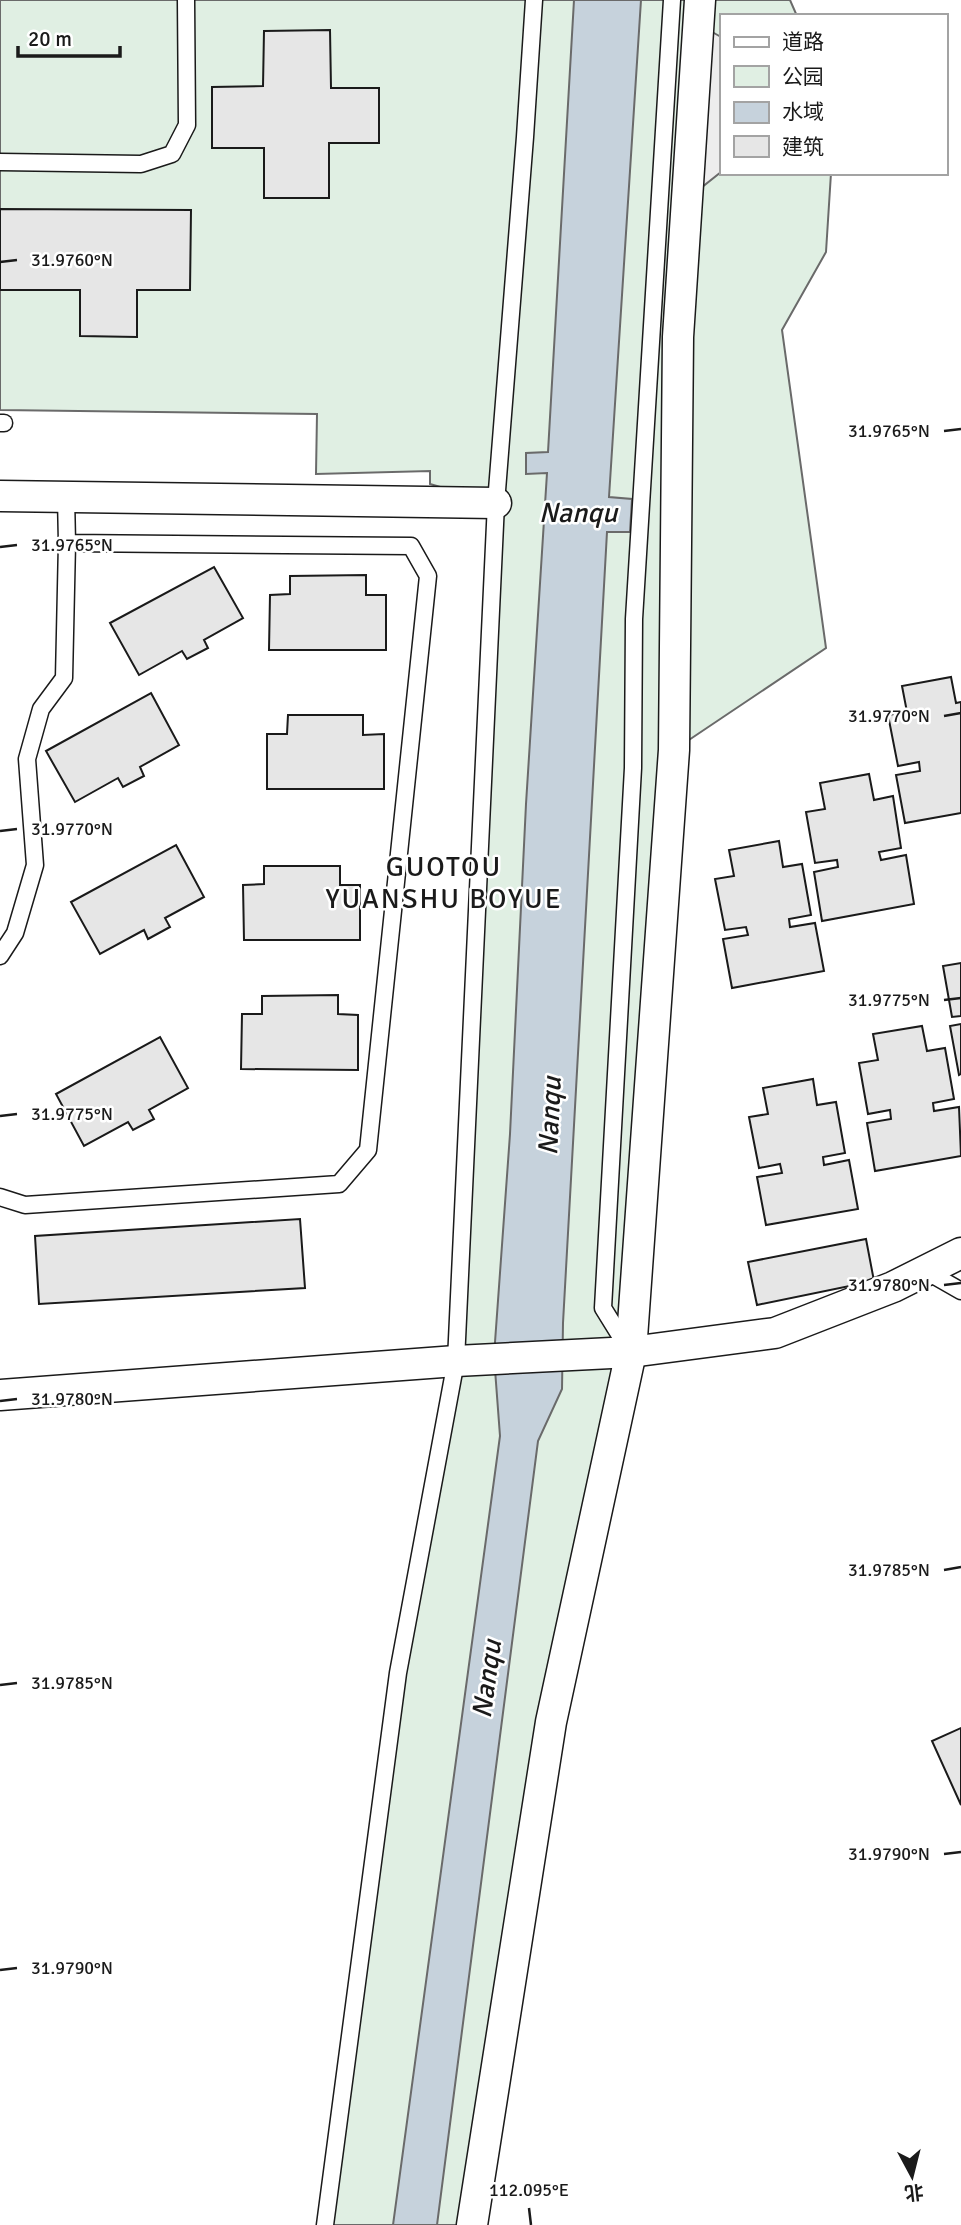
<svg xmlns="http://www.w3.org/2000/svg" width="961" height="2225" font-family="Signika,'Noto Sans SC',sans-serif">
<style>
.green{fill:#e0efe3;stroke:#6a6a6a;stroke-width:2}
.parking{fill:#ededed;stroke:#6a6a6a;stroke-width:2}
.water{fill:#c6d2dc;stroke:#6a6a6a;stroke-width:2}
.building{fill:#e6e6e6;stroke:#1a1a1a;stroke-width:2}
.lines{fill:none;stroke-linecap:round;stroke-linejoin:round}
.service-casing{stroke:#1a1a1a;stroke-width:19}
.minor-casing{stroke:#1a1a1a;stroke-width:33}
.service{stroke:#fff;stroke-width:16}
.minor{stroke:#fff;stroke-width:30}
.ticks{fill:none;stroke:#1a1a1a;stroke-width:2.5}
.labels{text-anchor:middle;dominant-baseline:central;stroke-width:5;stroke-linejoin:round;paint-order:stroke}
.water-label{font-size:28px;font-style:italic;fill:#1a1a1a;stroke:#fff}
.neighbourhood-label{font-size:28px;letter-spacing:2px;fill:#1a1a1a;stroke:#fff}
.ticks-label{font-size:18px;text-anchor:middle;fill:#1a1a1a;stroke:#fff;stroke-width:5;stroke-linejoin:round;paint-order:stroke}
</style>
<rect width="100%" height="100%" fill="#fff"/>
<path class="green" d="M 0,0 L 790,0 L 797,16 L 721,16 L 721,173 L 831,173 L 826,252 L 782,330 L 826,648 L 674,750 L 631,1352 L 476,2225 L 325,2225 L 398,1673 L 456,1361 L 495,503 L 430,484 L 430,471 L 316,474 L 317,414 L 0,410 Z"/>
<path class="parking" d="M 698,24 L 721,37 L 721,172 L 687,199 Z"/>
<path class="water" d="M 574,0 L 641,0 L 609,497 L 632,499 L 630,532 L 607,532 L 563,1323 L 562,1389 L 538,1441 L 437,2225 L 393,2225 L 500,1436 L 494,1356 L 510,1134 L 526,804 L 547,473 L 526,474 L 526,453 L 548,452 Z"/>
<g class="building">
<path d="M 330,30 L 331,88 L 379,88 L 379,143 L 329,143 L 329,198 L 264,198 L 264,148 L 212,148 L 212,87 L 263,86 L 264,31 Z"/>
<path d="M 0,209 L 191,210 L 190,290 L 137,290 L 137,337 L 80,336 L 80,290 L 0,290 Z"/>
<path d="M 214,567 L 243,618 L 204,640 L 208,648 L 187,659 L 182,651 L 139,675 L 110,623 Z"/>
<path d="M 366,575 L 366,595 L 386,595 L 386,650 L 269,650 L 270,595 L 290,594 L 290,576 Z"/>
<path d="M 951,677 L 956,703 L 961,702 L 961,813 L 905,823 L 896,775 L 920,771 L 919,762 L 898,766 L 888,715 L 907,712 L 902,686 Z"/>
<path d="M 151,693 L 179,745 L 140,767 L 144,776 L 123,787 L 118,778 L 75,802 L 46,751 Z"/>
<path d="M 288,715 L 363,715 L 363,735 L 384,734 L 384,789 L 267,789 L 267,734 L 287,734 Z"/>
<path d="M 869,774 L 874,800 L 893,796 L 901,848 L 879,852 L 881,860 L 906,855 L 914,904 L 822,921 L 814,872 L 838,867 L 837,860 L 815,863 L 806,812 L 825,809 L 820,783 Z"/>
<path d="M 779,841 L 783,867 L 802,864 L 811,915 L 789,919 L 790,927 L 815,923 L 824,971 L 732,988 L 723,939 L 748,935 L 746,927 L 725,930 L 715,879 L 734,876 L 729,850 Z"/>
<path d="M 176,845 L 204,897 L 165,918 L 170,927 L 148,939 L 144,930 L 100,954 L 71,902 Z"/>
<path d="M 264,866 L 340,866 L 340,885 L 360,885 L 360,940 L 244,940 L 243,885 L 264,884 Z"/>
<path d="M 961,963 L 961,1016 L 952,1017 L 943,966 Z"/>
<path d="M 338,995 L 338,1014 L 358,1015 L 358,1070 L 241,1069 L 242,1014 L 262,1014 L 262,996 Z"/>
<path d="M 961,1024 L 961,1074 L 959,1075 L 950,1026 Z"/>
<path d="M 922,1026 L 927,1051 L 945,1048 L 954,1099 L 933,1103 L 934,1111 L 959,1107 L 961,1156 L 875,1171 L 867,1123 L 891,1119 L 890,1110 L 868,1114 L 859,1063 L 878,1060 L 873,1034 Z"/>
<path d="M 160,1037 L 188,1088 L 149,1110 L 154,1119 L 133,1130 L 128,1122 L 84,1146 L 56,1094 Z"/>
<path d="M 813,1079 L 817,1105 L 836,1102 L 845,1153 L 823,1157 L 824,1165 L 849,1160 L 858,1209 L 766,1225 L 757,1177 L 782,1173 L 780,1164 L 759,1168 L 749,1117 L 768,1114 L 763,1088 Z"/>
<path d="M 300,1219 L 305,1288 L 39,1304 L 35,1236 Z"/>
<path d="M 866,1239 L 874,1281 L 757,1305 L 748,1262 Z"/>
<path d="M 961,1728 L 961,1805 L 932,1741 Z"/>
</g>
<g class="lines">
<defs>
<g id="service">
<path d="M 0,162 L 141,164 L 172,154 L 187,125 L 186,0"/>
<path d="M 0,423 L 4,423"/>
<path d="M 0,956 L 15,933 L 35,865 L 27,759 L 41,709 L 64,678 L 67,543"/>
<path d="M 0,1197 L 25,1205 L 339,1184 L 368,1150 L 428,576 L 411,546 L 67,543 L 66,497"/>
<path d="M 926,1271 L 961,1291"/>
<path d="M 629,1350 L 603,1308 L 633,768 L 634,619 L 672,0"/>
<path d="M 325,2225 L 398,1673 L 456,1361 L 496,503 L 525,137 L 534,0"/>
</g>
<g id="minor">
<path d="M 0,496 L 496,503"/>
<path d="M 0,1395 L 456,1361 L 631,1352 L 775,1333 L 893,1287 L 961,1253"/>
<path d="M 472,2225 L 551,1722 L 631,1352 L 674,750 L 678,337 L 700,0"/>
</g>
</defs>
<use href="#service" class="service-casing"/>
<use href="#minor" class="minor-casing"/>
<use href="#service" class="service"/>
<use href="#minor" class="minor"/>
</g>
<path class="ticks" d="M 0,262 L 17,260M 944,431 L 961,429M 0,547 L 17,545M 944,716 L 961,713M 0,831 L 17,829M 944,1000 L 961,998M 0,1116 L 17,1114M 944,1285 L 961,1283M 0,1401 L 17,1399M 944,1570 L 961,1567M 0,1685 L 17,1683M 944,1854 L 961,1852M 0,1970 L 17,1968M 529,2208 L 531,2225"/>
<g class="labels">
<g class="water-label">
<text x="578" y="513">Nanqu</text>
<text transform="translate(550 1116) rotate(-87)">Nanqu</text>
<text transform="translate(487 1679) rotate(-82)">Nanqu</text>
</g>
<g class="neighbourhood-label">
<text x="444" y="867">GUOTOU<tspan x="444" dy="32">YUANSHU BOYUE</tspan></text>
</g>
</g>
<g class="ticks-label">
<text x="72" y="266">31.9760°N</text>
<text x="889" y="437">31.9765°N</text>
<text x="72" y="551">31.9765°N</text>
<text x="889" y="722">31.9770°N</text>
<text x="72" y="835">31.9770°N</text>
<text x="889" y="1006">31.9775°N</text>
<text x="72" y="1120">31.9775°N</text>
<text x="889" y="1291">31.9780°N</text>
<text x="72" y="1405">31.9780°N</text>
<text x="889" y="1576">31.9785°N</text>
<text x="72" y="1689">31.9785°N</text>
<text x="889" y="1860">31.9790°N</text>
<text x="72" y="1974">31.9790°N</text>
<text x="529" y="2196">112.095°E</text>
</g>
<rect x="720" y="14" width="228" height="161" fill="#ffffff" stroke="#a3a3a3" stroke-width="2"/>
<rect x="734" y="37" width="35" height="10" fill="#ffffff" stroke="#a3a3a3" stroke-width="2"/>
<text x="782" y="49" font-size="21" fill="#1a1a1a">道路</text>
<rect x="734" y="66" width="35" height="21" fill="#e0efe3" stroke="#a3a3a3" stroke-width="2"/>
<text x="782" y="84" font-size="21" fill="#1a1a1a">公园</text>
<rect x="734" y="102" width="35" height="21" fill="#c6d2dc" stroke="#a3a3a3" stroke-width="2"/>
<text x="782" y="119" font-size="21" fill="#1a1a1a">水域</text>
<rect x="734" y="136" width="35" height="21" fill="#e6e6e6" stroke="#a3a3a3" stroke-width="2"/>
<text x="782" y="154" font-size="21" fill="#1a1a1a">建筑</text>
<g transform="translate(912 2176) rotate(173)" stroke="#ffffff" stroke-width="5" paint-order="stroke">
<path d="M0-5L12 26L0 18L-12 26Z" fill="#1a1a1a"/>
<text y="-10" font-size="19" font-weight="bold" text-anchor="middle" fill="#1a1a1a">北</text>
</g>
<path d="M18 46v10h102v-10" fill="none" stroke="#1a1a1a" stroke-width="3.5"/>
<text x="28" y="46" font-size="21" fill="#1a1a1a" stroke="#ffffff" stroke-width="5" paint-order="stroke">20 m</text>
</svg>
